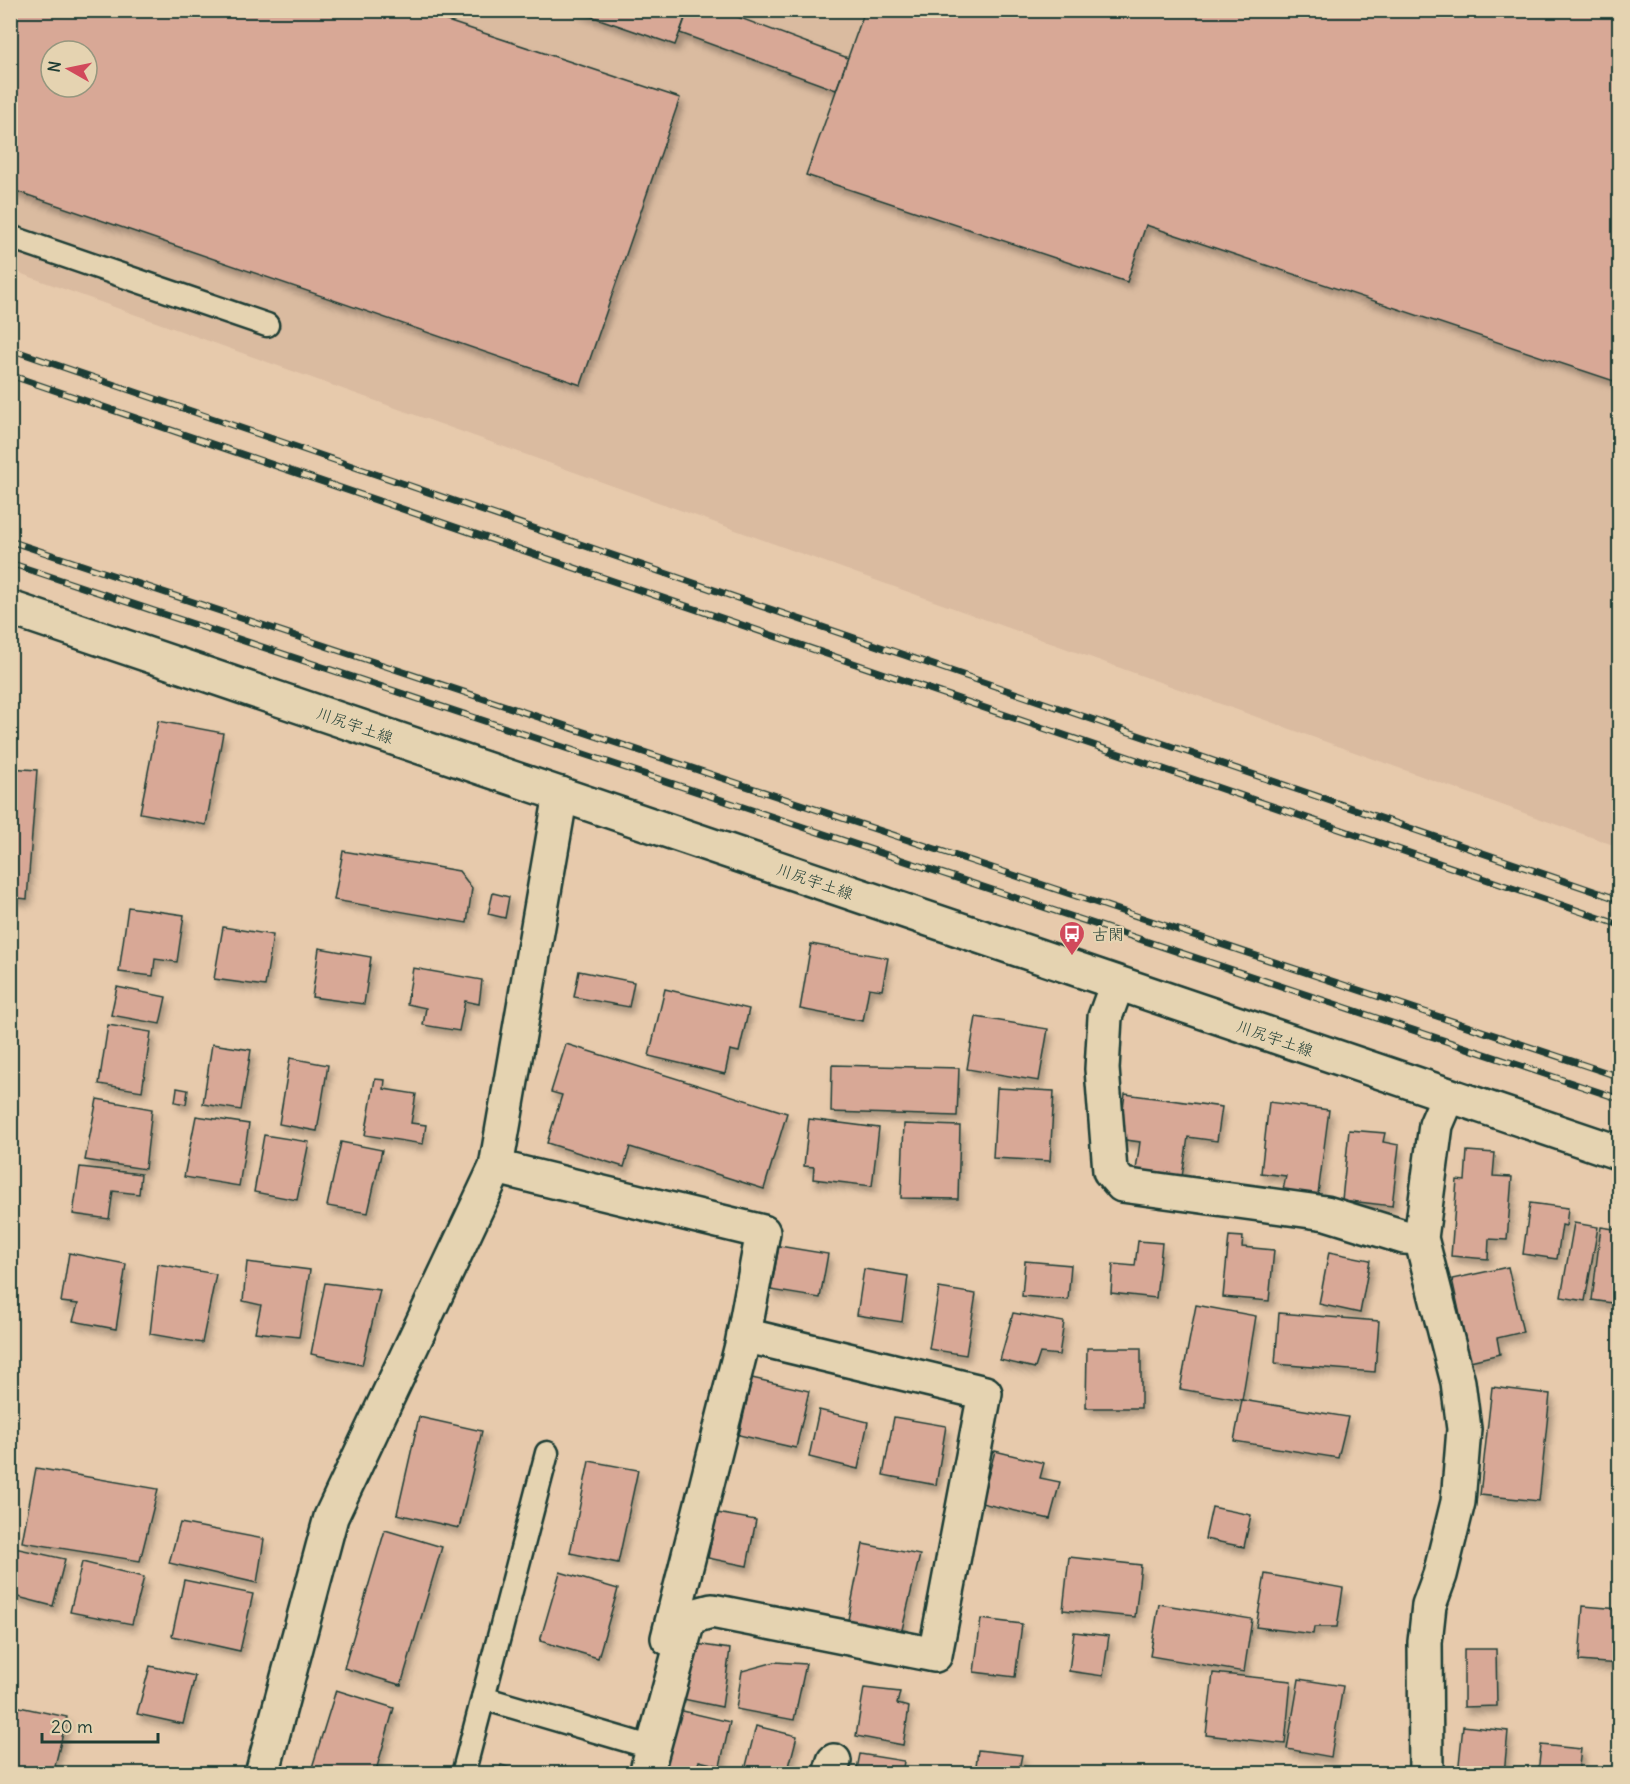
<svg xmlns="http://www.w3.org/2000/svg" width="1630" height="1784" font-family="Delius,'Klee One',sans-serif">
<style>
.built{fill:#dabba0;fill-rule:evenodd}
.building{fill:#d8a896;stroke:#1f3d34;stroke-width:1.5;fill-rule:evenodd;filter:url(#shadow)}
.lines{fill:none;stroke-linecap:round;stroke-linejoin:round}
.lane-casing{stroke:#1f3d34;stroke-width:27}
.street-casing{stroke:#1f3d34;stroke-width:38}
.secondary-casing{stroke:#1f3d34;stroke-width:38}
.lane{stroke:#e5d3b1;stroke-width:22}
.street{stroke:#e5d3b1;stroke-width:33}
.secondary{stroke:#e5d3b1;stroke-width:33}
.rail-casing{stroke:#1f3d34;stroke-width:7}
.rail{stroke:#e5d3b1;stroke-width:4.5;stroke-dasharray:14;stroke-linecap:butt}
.labels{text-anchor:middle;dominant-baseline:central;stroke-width:4.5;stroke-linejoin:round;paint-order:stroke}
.street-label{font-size:16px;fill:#1f3d34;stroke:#e5d3b1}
.poi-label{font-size:16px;fill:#1f3d34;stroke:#e5d3b1;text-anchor:start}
</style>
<defs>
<filter id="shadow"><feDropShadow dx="3.5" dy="6" stdDeviation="3" flood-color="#0004"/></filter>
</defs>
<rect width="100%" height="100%" fill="#e7caac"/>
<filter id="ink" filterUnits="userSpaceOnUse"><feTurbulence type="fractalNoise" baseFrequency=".0167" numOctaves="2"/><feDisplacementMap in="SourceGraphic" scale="12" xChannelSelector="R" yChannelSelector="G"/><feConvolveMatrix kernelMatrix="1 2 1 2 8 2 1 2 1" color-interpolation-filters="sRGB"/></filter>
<g filter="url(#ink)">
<path class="built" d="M 10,11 L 1619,11 L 1619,847 L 11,270 ZM 51,51 L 87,51 L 87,87 L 51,87 Z"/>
<g class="building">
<path d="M 10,10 L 414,10 L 680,98 L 581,385 L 10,189 ZM 51,51 L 87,51 L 87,87 L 51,87 Z"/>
<path d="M 573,10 L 688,10 L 675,45 Z"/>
<path d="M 688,10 L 719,10 L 848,58 L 836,90 L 680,33 Z"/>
<path d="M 865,10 L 1620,10 L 1620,383 L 1146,225 L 1127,282 L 806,175 Z"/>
<path d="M 158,721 L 223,733 L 206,825 L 140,813 Z"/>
<path d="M 10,768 L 37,770 L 27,899 L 10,897 Z"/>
<path d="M 343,851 L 459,871 L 472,888 L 467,923 L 334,900 Z"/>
<path d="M 493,893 L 509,897 L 505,918 L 488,914 Z"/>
<path d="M 128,907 L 184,915 L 177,962 L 155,959 L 153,976 L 119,972 Z"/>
<path d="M 223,927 L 273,935 L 265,986 L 214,979 Z"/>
<path d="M 811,944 L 888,958 L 882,990 L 869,988 L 863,1021 L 800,1009 Z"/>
<path d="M 319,948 L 371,957 L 364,1004 L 312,997 Z"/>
<path d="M 413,968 L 482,980 L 479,1004 L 465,1001 L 459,1031 L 423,1025 L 426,1008 L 407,1004 Z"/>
<path d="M 579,971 L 634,982 L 629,1007 L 574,997 Z"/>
<path d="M 117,987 L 166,997 L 160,1024 L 111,1015 Z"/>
<path d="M 665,989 L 749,1009 L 739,1052 L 730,1050 L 725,1074 L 649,1056 Z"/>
<path d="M 976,1017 L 1048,1029 L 1039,1081 L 967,1069 Z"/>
<path d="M 108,1025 L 151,1032 L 142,1091 L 99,1084 Z"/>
<path d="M 212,1044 L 251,1050 L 241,1110 L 203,1104 Z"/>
<path d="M 566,1044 L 787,1113 L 764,1189 L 630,1147 L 624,1167 L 547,1143 L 562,1095 L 551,1092 Z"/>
<path d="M 290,1058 L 328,1065 L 317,1131 L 279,1124 Z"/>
<path d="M 832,1065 L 959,1068 L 957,1116 L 831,1112 Z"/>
<path d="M 375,1079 L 385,1080 L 384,1089 L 416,1094 L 411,1123 L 426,1125 L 423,1144 L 365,1135 Z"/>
<path d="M 177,1088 L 188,1090 L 186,1104 L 175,1102 Z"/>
<path d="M 997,1088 L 1054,1091 L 1050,1161 L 993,1158 Z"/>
<path d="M 1125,1094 L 1222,1107 L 1217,1141 L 1188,1137 L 1182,1177 L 1136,1170 L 1140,1142 L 1119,1139 Z"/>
<path d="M 97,1099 L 152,1109 L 145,1169 L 85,1160 Z"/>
<path d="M 1269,1102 L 1329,1110 L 1318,1194 L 1283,1190 L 1286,1176 L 1261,1173 Z"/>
<path d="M 196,1116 L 249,1124 L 239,1186 L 184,1177 Z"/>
<path d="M 809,1119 L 879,1128 L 872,1186 L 813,1179 L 814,1167 L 804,1166 Z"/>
<path d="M 904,1124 L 960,1126 L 958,1199 L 901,1198 Z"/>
<path d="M 1349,1130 L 1385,1133 L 1383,1142 L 1399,1145 L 1392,1206 L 1342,1200 Z"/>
<path d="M 264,1135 L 309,1142 L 297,1200 L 254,1192 Z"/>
<path d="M 341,1142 L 382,1150 L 368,1213 L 327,1206 Z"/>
<path d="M 1467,1151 L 1495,1153 L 1493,1176 L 1512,1177 L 1507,1240 L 1489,1239 L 1488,1259 L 1451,1256 L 1457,1180 L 1465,1181 Z"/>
<path d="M 80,1167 L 141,1174 L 139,1194 L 113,1191 L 109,1219 L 73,1214 Z"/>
<path d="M 1530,1203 L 1568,1208 L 1566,1226 L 1562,1225 L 1557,1259 L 1523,1254 Z"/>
<path d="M 1574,1223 L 1598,1227 L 1585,1301 L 1561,1297 Z"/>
<path d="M 1601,1227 L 1620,1230 L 1619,1304 L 1592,1300 Z"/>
<path d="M 1229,1236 L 1243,1237 L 1242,1247 L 1274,1250 L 1269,1301 L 1223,1297 Z"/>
<path d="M 1138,1241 L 1162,1243 L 1156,1298 L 1111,1293 L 1113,1264 L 1135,1266 Z"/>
<path d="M 779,1246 L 828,1254 L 820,1298 L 771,1290 Z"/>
<path d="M 1329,1252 L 1370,1260 L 1360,1313 L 1319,1304 Z"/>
<path d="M 69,1253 L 126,1264 L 116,1329 L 73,1321 L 78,1304 L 61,1302 Z"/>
<path d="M 1025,1261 L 1071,1265 L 1068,1300 L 1022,1296 Z"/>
<path d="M 247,1262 L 310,1270 L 299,1337 L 255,1332 L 261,1305 L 243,1301 Z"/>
<path d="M 158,1264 L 216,1274 L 202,1343 L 150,1334 Z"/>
<path d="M 1508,1267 L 1523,1332 L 1497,1338 L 1500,1354 L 1470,1361 L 1452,1279 Z"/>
<path d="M 864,1269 L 908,1276 L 902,1322 L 857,1315 Z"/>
<path d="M 325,1283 L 380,1290 L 362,1365 L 311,1354 Z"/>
<path d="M 939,1288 L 976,1294 L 966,1355 L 929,1349 Z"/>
<path d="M 1196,1305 L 1256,1316 L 1242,1400 L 1180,1389 Z"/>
<path d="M 1013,1313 L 1064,1322 L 1059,1355 L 1040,1353 L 1035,1368 L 1000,1360 Z"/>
<path d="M 1279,1313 L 1379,1321 L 1375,1372 L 1275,1364 Z"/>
<path d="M 1087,1348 L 1141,1348 L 1141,1408 L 1086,1408 Z"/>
<path d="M 752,1378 L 809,1391 L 796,1448 L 739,1435 Z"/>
<path d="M 1492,1387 L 1550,1394 L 1539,1501 L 1480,1495 Z"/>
<path d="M 1242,1400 L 1348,1417 L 1338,1458 L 1234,1441 Z"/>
<path d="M 819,1410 L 868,1422 L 858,1469 L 809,1457 Z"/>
<path d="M 419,1417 L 482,1431 L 459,1528 L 397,1514 Z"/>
<path d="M 894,1417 L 946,1426 L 936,1485 L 883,1475 Z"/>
<path d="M 995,1451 L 1044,1463 L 1040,1478 L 1060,1482 L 1050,1519 L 981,1503 Z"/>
<path d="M 589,1461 L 638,1470 L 618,1563 L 570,1553 Z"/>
<path d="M 36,1468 L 158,1489 L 140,1561 L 22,1542 Z"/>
<path d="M 1212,1507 L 1251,1515 L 1244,1547 L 1205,1539 Z"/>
<path d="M 717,1513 L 756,1520 L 747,1566 L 708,1558 Z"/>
<path d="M 180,1523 L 264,1539 L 257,1583 L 169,1563 Z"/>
<path d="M 385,1530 L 442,1547 L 401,1685 L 344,1668 Z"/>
<path d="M 863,1544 L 920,1555 L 899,1642 L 846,1630 Z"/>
<path d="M 10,1547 L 65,1559 L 53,1606 L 10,1595 Z"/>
<path d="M 1069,1557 L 1141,1565 L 1135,1617 L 1063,1610 Z"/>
<path d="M 82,1562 L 144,1577 L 132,1624 L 70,1612 Z"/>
<path d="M 560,1572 L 618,1589 L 598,1658 L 540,1641 Z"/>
<path d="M 1265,1574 L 1343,1588 L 1337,1627 L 1314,1627 L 1313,1634 L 1256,1627 Z"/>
<path d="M 184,1580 L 253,1594 L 240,1651 L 172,1636 Z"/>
<path d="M 1159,1604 L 1252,1619 L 1244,1672 L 1150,1656 Z"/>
<path d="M 1583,1606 L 1620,1609 L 1620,1664 L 1579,1661 Z"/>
<path d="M 981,1619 L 1022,1624 L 1015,1677 L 974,1672 Z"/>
<path d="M 1074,1632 L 1109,1636 L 1103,1676 L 1069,1671 Z"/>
<path d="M 696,1644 L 730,1649 L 722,1707 L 683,1699 Z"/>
<path d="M 1464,1649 L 1496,1649 L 1497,1706 L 1464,1707 Z"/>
<path d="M 775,1662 L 806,1664 L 794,1720 L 736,1709 L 742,1671 Z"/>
<path d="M 150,1666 L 195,1676 L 183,1724 L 137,1714 Z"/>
<path d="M 1213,1673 L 1291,1681 L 1285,1744 L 1206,1735 Z"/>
<path d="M 1299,1679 L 1343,1686 L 1331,1757 L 1287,1749 Z"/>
<path d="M 864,1688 L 900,1692 L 897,1704 L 909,1707 L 903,1745 L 856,1736 Z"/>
<path d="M 336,1690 L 394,1708 L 375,1774 L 310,1774 Z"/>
<path d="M 10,1705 L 67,1717 L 53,1774 L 10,1774 Z"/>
<path d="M 670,1708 L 730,1722 L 720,1766 L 699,1761 L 695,1774 L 655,1774 Z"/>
<path d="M 756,1726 L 797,1736 L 787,1774 L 744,1774 Z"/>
<path d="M 1463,1726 L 1508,1731 L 1504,1774 L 1458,1774 Z"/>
<path d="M 1541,1745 L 1581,1749 L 1578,1774 L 1538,1774 Z"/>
<path d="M 978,1750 L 1022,1755 L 1018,1774 L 975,1774 Z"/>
<path d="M 860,1754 L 904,1761 L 902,1774 L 856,1774 Z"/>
<path d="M 501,1765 L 530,1774 L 498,1774 Z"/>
<path d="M 115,1768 L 138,1774 L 114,1774 Z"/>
</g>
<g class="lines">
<defs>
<g id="lane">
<path d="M 10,237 L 267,325"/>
<path d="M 547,1453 L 483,1698 L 640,1744"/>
<path d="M 463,1774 L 483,1698"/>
</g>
<g id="street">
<path d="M 1117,984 L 1105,1017 L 1102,1069 L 1110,1171 L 1122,1185 L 1326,1213 L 1404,1237 L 1421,1238"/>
<path d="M 496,1167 L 763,1232 L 742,1345 L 668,1638"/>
<path d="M 262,1774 L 331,1517 L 496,1167 L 561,794"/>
<path d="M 646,1774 L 689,1617 L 712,1611 L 935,1655 L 985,1393 L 744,1335"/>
<path d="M 830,1774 L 834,1761"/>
<path d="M 1426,1774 L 1425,1642 L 1429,1605 L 1440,1575 L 1458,1502 L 1464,1429 L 1458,1382 L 1421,1238 L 1436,1125 L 1448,1097"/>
</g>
<path id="secondary" d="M 10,608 L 1620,1153"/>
</defs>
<use href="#lane" class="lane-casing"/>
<use href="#street" class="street-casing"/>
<use href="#secondary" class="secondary-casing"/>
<use href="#lane" class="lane"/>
<use href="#street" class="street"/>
<use href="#secondary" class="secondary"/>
<defs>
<g id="rail">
<path d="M 10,349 L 1620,900"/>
<path d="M 10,375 L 1620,925"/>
<path d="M 10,541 L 1620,1077"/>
<path d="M 10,563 L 1620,1099"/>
</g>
</defs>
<use href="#rail" class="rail-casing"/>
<use href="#rail" class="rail"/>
</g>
</g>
<defs>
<symbol id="bus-pin" viewBox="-11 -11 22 30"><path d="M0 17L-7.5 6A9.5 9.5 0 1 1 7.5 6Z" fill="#d1495b" stroke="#e5d3b1"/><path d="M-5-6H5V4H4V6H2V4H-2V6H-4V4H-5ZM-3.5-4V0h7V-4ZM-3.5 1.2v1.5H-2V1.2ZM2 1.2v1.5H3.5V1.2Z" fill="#fff"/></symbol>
</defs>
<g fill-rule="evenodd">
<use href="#bus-pin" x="1057" y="919" width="30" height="40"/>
</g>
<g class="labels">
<g class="street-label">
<text transform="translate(355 725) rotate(19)">川尻宇土線</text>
<text transform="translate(815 881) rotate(19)">川尻宇土線</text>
<text transform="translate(1275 1038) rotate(19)">川尻宇土線</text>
</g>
<g class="poi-label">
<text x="1092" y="934">古閑</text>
</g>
</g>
<rect width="1630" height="1784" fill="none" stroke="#e5d3b1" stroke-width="36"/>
<rect x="18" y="18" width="1594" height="1748" fill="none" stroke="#1f3d34" stroke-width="2" filter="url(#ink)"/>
<g transform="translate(69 69) rotate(279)"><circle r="28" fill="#e5d3b1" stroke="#96977f" stroke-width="1.5"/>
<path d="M0-4.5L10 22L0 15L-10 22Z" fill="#d1495b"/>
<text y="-9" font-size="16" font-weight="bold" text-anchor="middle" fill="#1f3d34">N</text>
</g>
<path d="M42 1733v9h116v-9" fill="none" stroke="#1f3d34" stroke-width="3"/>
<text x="51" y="1733" font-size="18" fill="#1f3d34" stroke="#e5d3b1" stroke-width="4.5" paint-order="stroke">20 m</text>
</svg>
